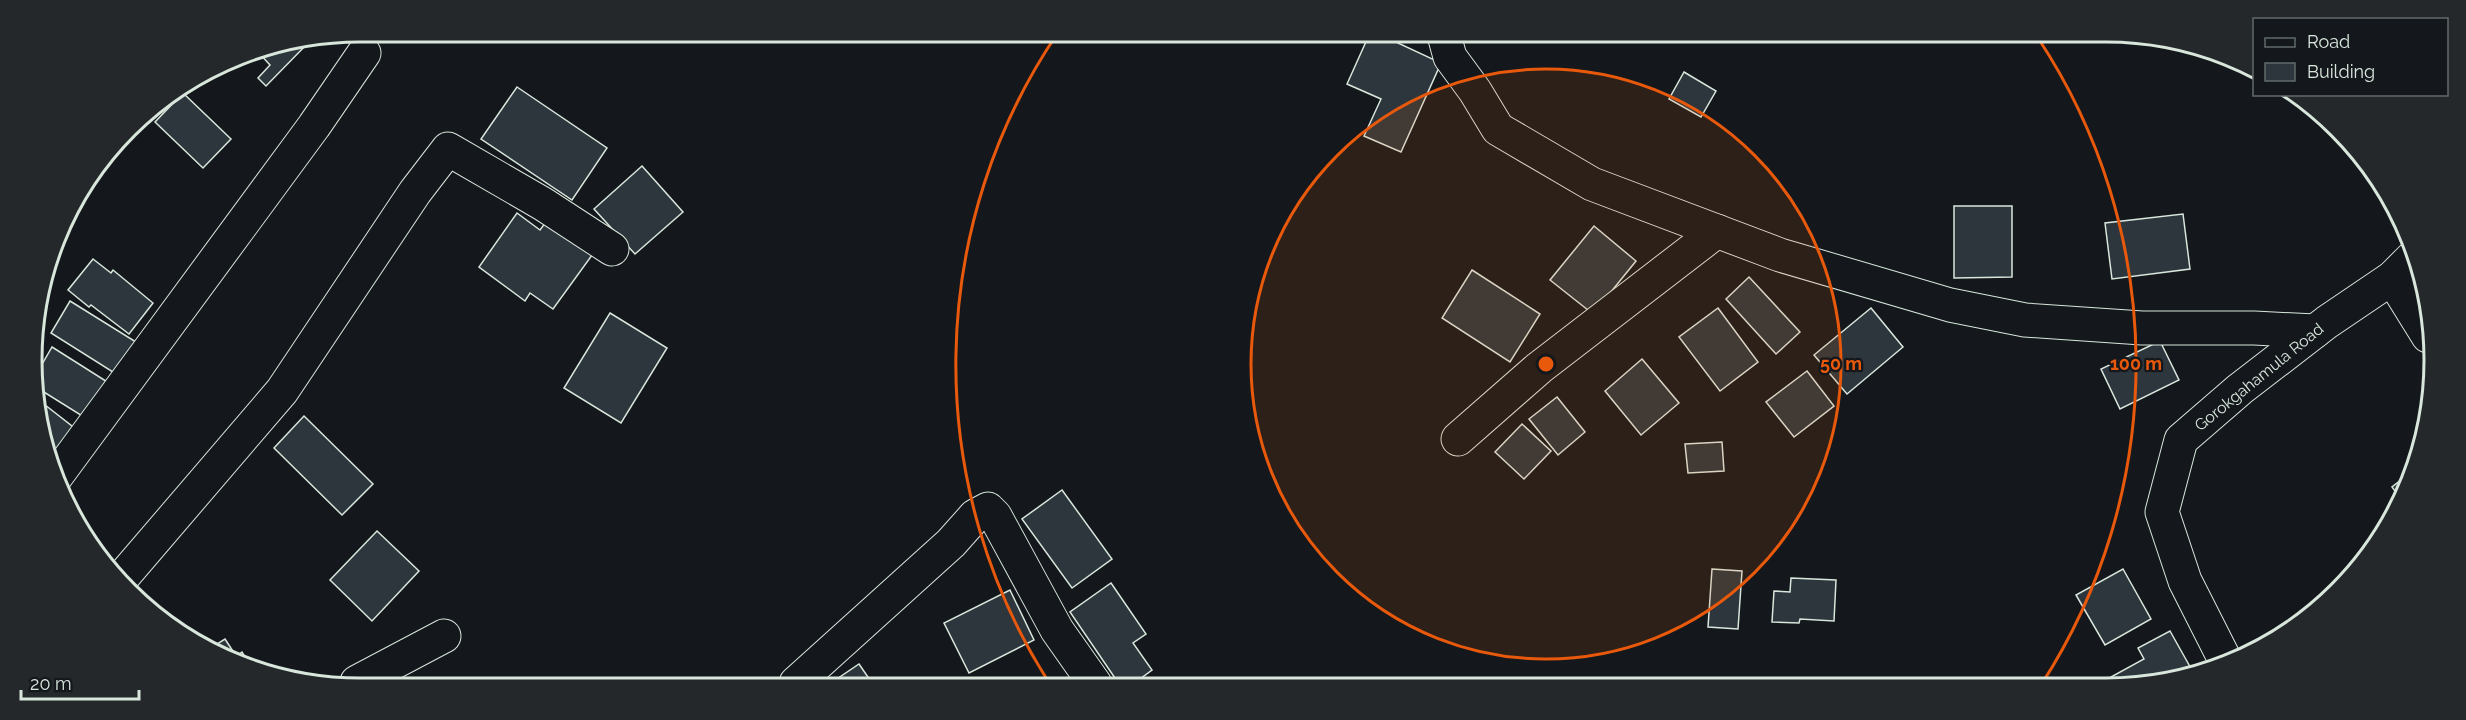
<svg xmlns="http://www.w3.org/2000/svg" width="2466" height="720" font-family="Raleway,sans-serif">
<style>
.building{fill:#2c363c;stroke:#d8e6dc;stroke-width:1.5}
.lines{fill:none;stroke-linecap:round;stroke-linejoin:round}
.street-casing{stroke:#d8e6dc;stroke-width:35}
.street{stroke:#14181c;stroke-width:33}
.ring{fill:none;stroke:#e8590c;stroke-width:3}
.labels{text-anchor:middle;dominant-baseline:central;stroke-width:4.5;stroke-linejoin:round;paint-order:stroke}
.street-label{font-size:16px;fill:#d8e6dc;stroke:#14181c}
.rim{fill:none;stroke:#d8e6dc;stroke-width:3}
.centre{fill:#e8590c;stroke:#14181c;stroke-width:3}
.ring-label{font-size:18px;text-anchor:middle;font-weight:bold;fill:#e8590c;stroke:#14181c;stroke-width:4.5;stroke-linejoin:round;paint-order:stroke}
</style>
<rect width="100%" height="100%" fill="#14181c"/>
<g class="building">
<path d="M 1369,35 L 1381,35 L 1441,63 L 1401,152 L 1364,136 L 1381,99 L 1347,84 Z"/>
<path d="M 310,41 L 266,86 L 258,78 L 270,65 L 258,52 Z"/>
<path d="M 1684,72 L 1716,91 L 1701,117 L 1669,99 Z"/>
<path d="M 517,87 L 607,148 L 572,200 L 481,139 Z"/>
<path d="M 183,93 L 231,139 L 203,168 L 155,122 Z"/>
<path d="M 642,166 L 683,212 L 635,254 L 594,209 Z"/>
<path d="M 1954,206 L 2012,206 L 2012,277 L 1954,278 Z"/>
<path d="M 517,213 L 540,230 L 549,218 L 595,251 L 553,309 L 530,293 L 525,301 L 479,267 Z"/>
<path d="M 2183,214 L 2190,269 L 2112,279 L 2105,223 Z"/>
<path d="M 1594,226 L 1636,261 L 1593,314 L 1550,280 Z"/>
<path d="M 93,259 L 111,273 L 113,270 L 153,303 L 129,334 L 91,305 L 89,307 L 68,290 Z"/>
<path d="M 1472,270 L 1540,314 L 1510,362 L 1442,318 Z"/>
<path d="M 1749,277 L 1800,332 L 1776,354 L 1726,299 Z"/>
<path d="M 70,301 L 136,342 L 116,374 L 51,333 Z"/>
<path d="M 1718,308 L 1758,362 L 1720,391 L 1679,337 Z"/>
<path d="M 1871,308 L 1903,347 L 1847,394 L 1814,355 Z"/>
<path d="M 610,313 L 667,348 L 621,423 L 564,388 Z"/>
<path d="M 2160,341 L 2179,380 L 2120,409 L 2101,369 Z"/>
<path d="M 52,347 L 109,383 L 87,419 L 39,389 L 37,373 Z"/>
<path d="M 1642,359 L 1679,403 L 1641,435 L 1605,391 Z"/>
<path d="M 1807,371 L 1834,406 L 1794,437 L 1766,402 Z"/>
<path d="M 1557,397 L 1585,432 L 1558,455 L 1529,419 Z"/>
<path d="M 40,401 L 77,430 L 49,466 Z"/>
<path d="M 304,416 L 373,484 L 342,515 L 274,448 Z"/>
<path d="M 1522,424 L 1551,451 L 1524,479 L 1495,452 Z"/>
<path d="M 1722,442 L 1724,471 L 1688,473 L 1685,444 Z"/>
<path d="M 2410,473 L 2400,498 L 2392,487 Z"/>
<path d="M 1062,490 L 1112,559 L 1072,588 L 1022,519 Z"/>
<path d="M 377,531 L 419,571 L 372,621 L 330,580 Z"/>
<path d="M 1712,569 L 1742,571 L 1738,629 L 1708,627 Z"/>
<path d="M 2123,569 L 2151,619 L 2105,645 L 2076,595 Z"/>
<path d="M 1791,578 L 1836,580 L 1834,621 L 1800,619 L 1799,623 L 1772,622 L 1774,591 L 1790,592 Z"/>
<path d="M 1111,583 L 1146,634 L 1133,643 L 1152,670 L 1133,684 L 1119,684 L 1070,612 Z"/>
<path d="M 1010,590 L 1034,640 L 969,673 L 944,623 Z"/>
<path d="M 2170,631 L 2193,672 L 2149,686 L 2102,686 L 2100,683 L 2144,659 L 2138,648 Z"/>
<path d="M 225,639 L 236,656 L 242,652 L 250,665 L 209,649 Z"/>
<path d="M 859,664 L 872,683 L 831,683 Z"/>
</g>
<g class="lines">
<defs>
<g id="street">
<path d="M 1444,35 L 1450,57 L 1475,91 L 1498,129 L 1592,184 L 1780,255 L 1950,305 L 2025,320 L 2142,328 L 2254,328 L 2315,331"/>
<path d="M 2392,278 L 2428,336"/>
<path d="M 1458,439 L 1539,368 L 1717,231"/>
<path d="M 55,478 L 314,126 L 364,53"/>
<path d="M 121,579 L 282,391 L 415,192 L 448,149 L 543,204 L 612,249"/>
<path d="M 2226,662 L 2185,581 L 2162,512 L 2181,440 L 2240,389 L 2327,322 L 2392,278 L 2412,258"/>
<path d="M 357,682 L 444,636"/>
<path d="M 796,683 L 951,543 L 975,516 L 988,509 L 995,516 L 1057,630 L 1095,684"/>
</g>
</defs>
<use href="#street" class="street-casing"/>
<use href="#street" class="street"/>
</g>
<circle cx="1546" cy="364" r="295" fill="#e8590c" fill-opacity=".12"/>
<g class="ring">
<circle cx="1546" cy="364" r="295"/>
<path d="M1048 681A590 590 0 0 1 1057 34M2038 38A590 590 0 0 1 2041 685"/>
</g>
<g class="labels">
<g class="street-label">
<text transform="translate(2259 377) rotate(-39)">Gorokgahamula Road</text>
</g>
</g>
<path d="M0 0H2466V720H0ZM360 42H2106A318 318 0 0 1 2424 360V360A318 318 0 0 1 2106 678H360A318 318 0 0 1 42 360V360A318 318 0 0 1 360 42Z" fill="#24282b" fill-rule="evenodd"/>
<path class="rim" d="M360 42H2106A318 318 0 0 1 2424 360V360A318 318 0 0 1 2106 678H360A318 318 0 0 1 42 360V360A318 318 0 0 1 360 42Z"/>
<circle cx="1546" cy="364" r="9" class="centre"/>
<g class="ring-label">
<text x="1841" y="370">50 m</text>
<text x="2136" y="370">100 m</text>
</g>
<rect x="2253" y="18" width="195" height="78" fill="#14181c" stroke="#626a69" stroke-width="1.5"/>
<rect x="2265" y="38" width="30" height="9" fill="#14181c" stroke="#626a69" stroke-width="1.5"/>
<text x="2307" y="48" font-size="18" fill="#d8e6dc">Road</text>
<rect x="2265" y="63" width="30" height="18" fill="#2c363c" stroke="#626a69" stroke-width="1.5"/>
<text x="2307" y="78" font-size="18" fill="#d8e6dc">Building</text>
<path d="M21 690v9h118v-9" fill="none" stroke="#d8e6dc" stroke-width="3"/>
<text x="30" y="690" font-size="18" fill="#d8e6dc" stroke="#14181c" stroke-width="4.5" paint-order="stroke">20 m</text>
</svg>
